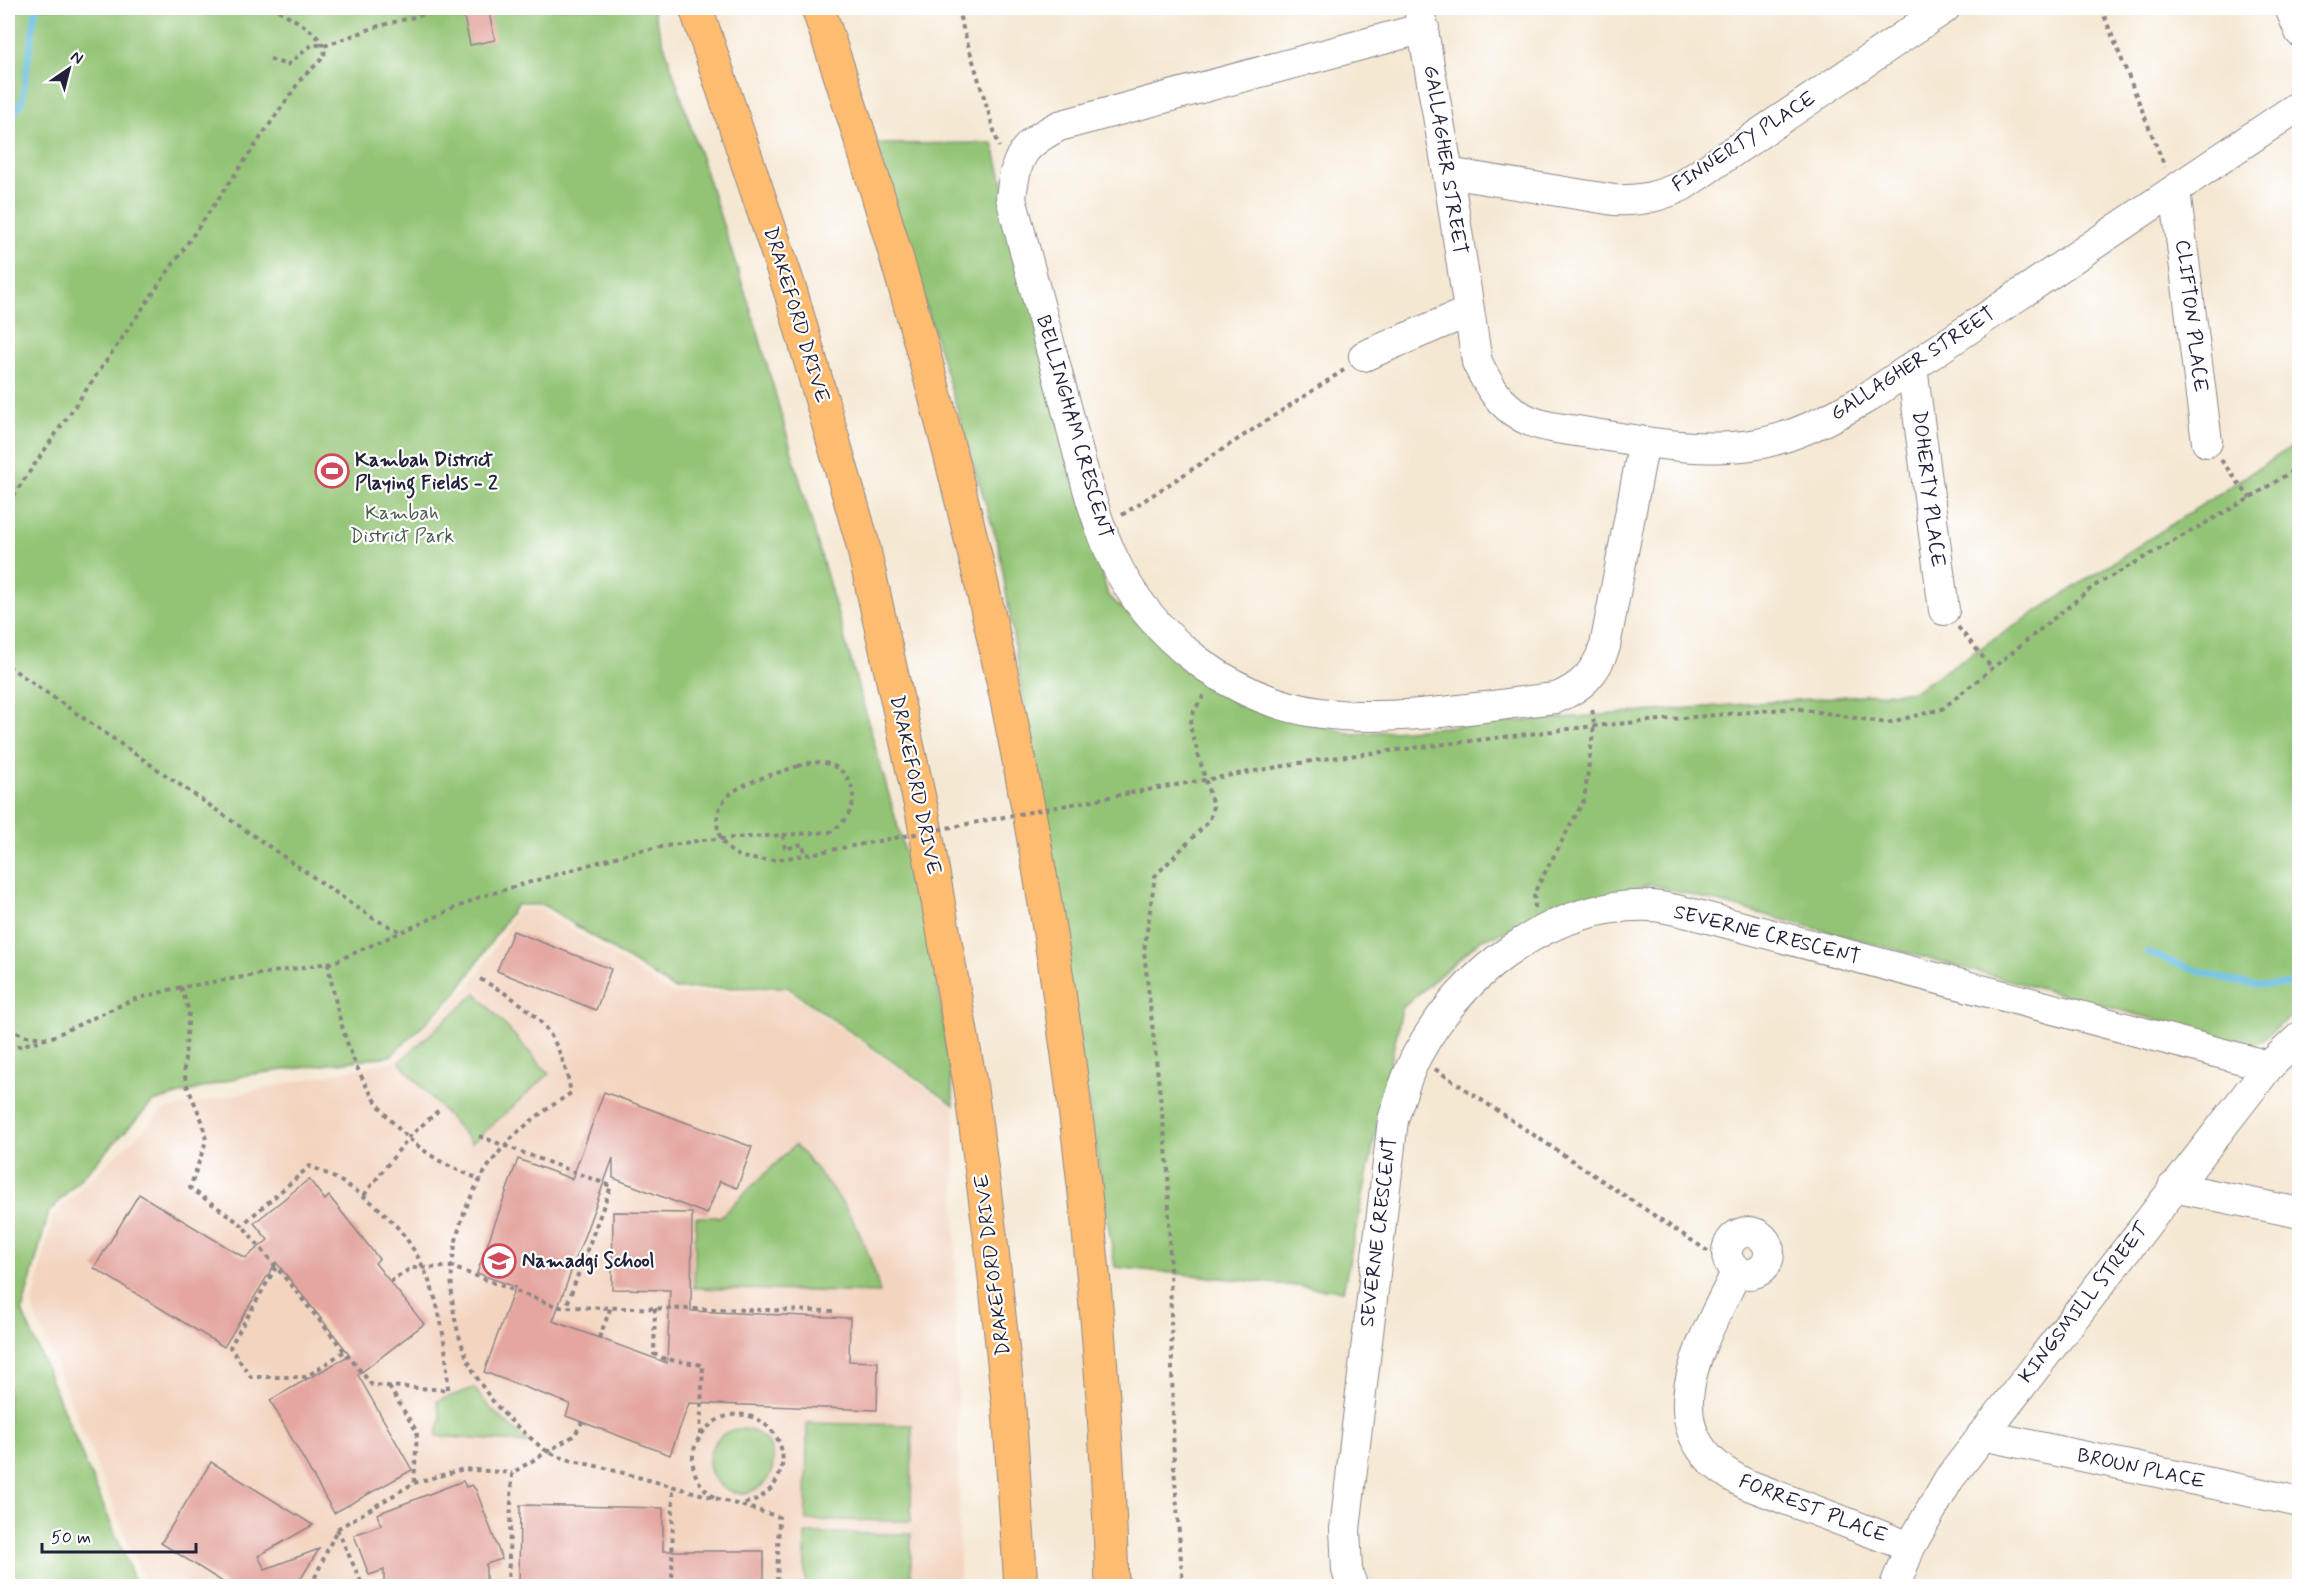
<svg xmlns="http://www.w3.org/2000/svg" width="2307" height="1594" font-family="Mynerve,sans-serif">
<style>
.built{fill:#f3d4bf}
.green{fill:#93c475;stroke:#5a7358;stroke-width:1.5}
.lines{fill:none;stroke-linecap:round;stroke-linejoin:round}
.stream{stroke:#66bde3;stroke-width:6}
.building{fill:#e4a69f}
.minor-casing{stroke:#8c8587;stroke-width:32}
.highway-casing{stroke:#8c8587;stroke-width:35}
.path{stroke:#8c8587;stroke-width:4;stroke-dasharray:4.5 4.5;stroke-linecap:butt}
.minor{stroke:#fff;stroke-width:30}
.highway{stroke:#fdbc70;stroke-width:33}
.path-bridge{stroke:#8c8587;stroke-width:4;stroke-dasharray:4.5 4.5;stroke-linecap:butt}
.labels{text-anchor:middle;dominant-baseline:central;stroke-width:4.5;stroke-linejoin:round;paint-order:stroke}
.street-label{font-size:20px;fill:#22223b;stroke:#fff}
.poi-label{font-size:20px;font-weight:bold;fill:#22223b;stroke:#fff;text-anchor:start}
.park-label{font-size:20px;fill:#4a5b4f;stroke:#fff}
</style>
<rect width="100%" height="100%" fill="#fff"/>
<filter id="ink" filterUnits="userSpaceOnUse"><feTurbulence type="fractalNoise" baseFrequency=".0167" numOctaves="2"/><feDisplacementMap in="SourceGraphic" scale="12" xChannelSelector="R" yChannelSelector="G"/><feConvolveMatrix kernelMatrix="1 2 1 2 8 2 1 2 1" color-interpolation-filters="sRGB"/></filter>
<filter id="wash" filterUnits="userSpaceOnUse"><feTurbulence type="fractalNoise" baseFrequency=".008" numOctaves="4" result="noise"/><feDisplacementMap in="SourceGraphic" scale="24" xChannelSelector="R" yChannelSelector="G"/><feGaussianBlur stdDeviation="1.35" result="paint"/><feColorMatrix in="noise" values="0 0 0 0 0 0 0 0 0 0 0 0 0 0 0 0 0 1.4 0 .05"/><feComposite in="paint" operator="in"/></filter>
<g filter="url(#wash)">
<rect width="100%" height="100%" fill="#f5e8d3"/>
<path class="built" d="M 518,909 L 541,909 L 672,994 L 785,990 L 954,1108 L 960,1586 L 146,1586 L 32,1307 L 53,1215 L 164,1110 L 392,1061 L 473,982 Z"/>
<g class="green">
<path d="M 8,8 L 652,8 L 757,329 L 935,958 L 954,1105 L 787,987 L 674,989 L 544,905 L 516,905 L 456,994 L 391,1056 L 247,1075 L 153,1102 L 49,1212 L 22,1311 L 137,1586 L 8,1586 Z"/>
<path d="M 993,143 L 1108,596 L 1237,705 L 1353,734 L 1914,691 L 2299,442 L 2299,1010 L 2254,1046 L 1650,884 L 1482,939 L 1402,1008 L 1343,1291 L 1115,1267 L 999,548 L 877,144 Z"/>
<path d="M 476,993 L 549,1074 L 472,1143 L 399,1062 Z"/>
<path d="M 795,1145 C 840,1194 864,1227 880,1293 L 694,1288 L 696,1217 L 720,1217 Z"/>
<path d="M 474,1388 L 490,1408 L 529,1443 L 436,1436 L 441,1418 L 437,1401 Z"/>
<path d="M 807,1423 L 912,1425 L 911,1521 L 806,1520 Z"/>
<circle cx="741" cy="1461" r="32"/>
<path d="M 805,1533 L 911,1534 L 911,1586 L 805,1586 Z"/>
</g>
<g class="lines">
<g class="stream">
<path d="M 8,123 L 22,102 L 36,8"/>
<path d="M 2147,952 C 2186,967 2259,998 2300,980"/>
</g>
</g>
<g id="blocks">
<g class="building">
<path d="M 462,8 L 488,8 L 495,40 L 470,45 Z"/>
<path d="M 513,931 L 611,969 L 596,1010 L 497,971 Z"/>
<path d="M 604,1092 L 752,1147 L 737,1188 L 720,1181 L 707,1214 L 613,1178 L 613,1158 L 553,1321 L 667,1363 L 670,1290 L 612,1289 L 613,1212 L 692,1213 L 691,1311 L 850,1318 L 849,1361 L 878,1362 L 877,1410 L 689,1403 L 670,1455 L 566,1416 L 570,1404 L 484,1372 L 515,1287 L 477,1273 L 518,1159 L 572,1179 Z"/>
<path d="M 309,1179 L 325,1200 L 329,1196 L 379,1259 L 375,1263 L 424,1324 L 358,1375 L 412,1470 L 334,1513 L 270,1400 L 350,1355 L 276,1262 L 224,1347 L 94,1268 L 139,1194 L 245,1258 L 268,1240 L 254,1223 Z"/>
<path d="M 211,1462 L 313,1525 L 258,1556 L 265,1569 L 319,1549 L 296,1587 L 224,1587 L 226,1584 L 161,1543 Z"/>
<path d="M 463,1481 L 466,1487 L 472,1485 L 476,1490 L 502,1559 L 486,1564 L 486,1587 L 384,1587 L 384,1570 L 369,1575 L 354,1535 L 381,1525 L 377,1514 Z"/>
<path d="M 520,1505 L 663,1508 L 663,1551 L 764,1551 L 764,1587 L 519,1587 Z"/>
</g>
</g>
</g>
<g filter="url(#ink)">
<use href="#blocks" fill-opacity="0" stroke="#8c8587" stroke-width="1.5"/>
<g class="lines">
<defs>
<g id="minor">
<path d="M 1419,8 L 1448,173 L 1477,362 C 1488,385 1499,404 1522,417 C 1541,428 1567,429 1589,433 C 1642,441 1697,453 1751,445 C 1792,439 1829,419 1865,399 L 2300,105"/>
<path d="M 2290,8 L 2300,32"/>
<path d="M 1424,28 L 1059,126 C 1022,145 1016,156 1011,198 C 1028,264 1046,329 1063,395 C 1078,449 1089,505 1112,556 C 1149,637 1232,701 1321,713 C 1397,723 1481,706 1556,698 C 1583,687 1596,672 1605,646 L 1644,442"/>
<path d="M 1448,173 L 1614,200 C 1641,201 1658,197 1682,186 L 1945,8"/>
<path d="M 2175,190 L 2207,442"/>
<path d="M 1364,356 L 1468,312"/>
<path d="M 1912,367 L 1944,610"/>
<path d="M 2173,1187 L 2300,1213"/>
<circle cx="1748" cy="1253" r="21"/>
<path d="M 1737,1271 C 1701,1345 1643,1434 1746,1484 L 1910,1547"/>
<path d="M 1982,1435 L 2300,1502"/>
<path d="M 1352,1586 L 1347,1570 L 1345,1529 L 1393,1120 C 1400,1098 1406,1076 1417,1055 C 1463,970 1553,902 1652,906 C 1666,907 1680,911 1693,914 L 2269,1066"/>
<path d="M 1895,1586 L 1910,1547 L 1949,1479 L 2269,1066 L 2300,1037"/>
</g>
<g id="highway">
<path d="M 696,8 L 791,293 L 862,541 L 923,816 L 971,1089 L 992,1250 L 1009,1409 L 1021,1586"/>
<path d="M 818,8 C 990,517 1097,1048 1112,1586"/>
</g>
</defs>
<use href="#minor" class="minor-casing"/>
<use href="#highway" class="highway-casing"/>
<g class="path">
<path d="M 957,8 L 999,147"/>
<path d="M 2101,8 L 2165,167"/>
<path d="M 270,59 L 287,65 L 313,44 L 324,46 L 379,26 L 449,8"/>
<path d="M 2221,460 L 2250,498"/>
<path d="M 8,503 L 301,79 L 324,57 C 329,35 290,18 275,8"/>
<path d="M 1122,515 L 1344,370"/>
<path d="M 1958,627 L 1992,668"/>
<path d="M 8,666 L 374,919 L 402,932"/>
<path d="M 1130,793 L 1323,759 L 1594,726 L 1794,708 L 1887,723 L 1942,709 L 2094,586 L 2250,498 L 2300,466"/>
<path d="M 783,835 L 785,849 L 803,844 L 805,855"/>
<path d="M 1535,908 L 1534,893 L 1584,800 L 1594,726 L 1592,707"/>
<path d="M 328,963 C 342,1043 363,1112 435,1158 C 449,1167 466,1173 481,1180"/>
<path d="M 480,979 C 535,1009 559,1029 571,1093 C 545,1110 520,1127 501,1150 C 430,1234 435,1356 519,1428 C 528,1435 537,1445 547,1451 C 564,1461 590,1464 609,1469 C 665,1485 723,1499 779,1517 L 777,1586"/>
<path d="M 181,987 L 189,1011 L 184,1069 L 186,1083 L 203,1123 L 206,1141 L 190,1188 L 242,1225 L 310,1166 C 412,1210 445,1282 448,1390 L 372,1385 L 242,1225"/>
<path d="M 8,1029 L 26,1036 L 47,1038"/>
<path d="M 8,1049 L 50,1038 L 132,1000 L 177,988 L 334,962 L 480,897 L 636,851 L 703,840 L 830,832 C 876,805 847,747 798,766"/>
<path d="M 1435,1069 L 1712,1254 L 1720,1254"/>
<path d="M 479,1136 L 611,1186 L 566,1307"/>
<path d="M 364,1195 L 409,1137 L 440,1109"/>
<path d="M 276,1267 L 230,1347 L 251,1377 L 306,1377 L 345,1351"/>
<path d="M 390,1282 L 411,1268 L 452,1267 L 558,1307 L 835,1311"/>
<path d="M 655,1308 L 654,1354 L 665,1359 L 703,1365 L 700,1434"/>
<path d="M 599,1338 L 611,1307"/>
<path d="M 414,1483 L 464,1469 L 512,1473"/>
<path d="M 714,1497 C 657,1456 728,1380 773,1432 C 781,1442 785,1457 781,1470 C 775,1490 762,1499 742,1504"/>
<path d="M 337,1529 L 363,1586"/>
<path d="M 311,1586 L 337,1529 L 414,1483 L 417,1432 L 389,1387"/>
<path d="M 508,1586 L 512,1473 L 575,1435 L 582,1422"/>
<path d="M 672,1586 L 673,1487"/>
<path d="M 1183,1586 L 1174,1467 L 1168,1167 L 1144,951 L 1155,876 L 1210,820 L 1213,806 L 1190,726 L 1194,711 L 1204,695"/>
</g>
<use href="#minor" class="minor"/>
<use href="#highway" class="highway"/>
<path class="path-bridge" d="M 798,766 C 777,774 746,780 729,795 C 720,803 715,817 718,829 C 726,870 776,860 805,855 L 1130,793"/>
</g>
</g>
<defs>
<symbol id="stadium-ring" viewBox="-11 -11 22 22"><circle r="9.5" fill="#fff" stroke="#d1495b" stroke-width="1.5"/><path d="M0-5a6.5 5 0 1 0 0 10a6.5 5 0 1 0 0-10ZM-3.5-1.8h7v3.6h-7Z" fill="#d1495b"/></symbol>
<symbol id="school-ring" viewBox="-11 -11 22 22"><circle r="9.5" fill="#fff" stroke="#d1495b" stroke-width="1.5"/><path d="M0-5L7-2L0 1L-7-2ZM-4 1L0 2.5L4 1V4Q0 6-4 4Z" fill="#d1495b"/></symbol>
</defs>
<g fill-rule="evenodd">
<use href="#stadium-ring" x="313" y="452" width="38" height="38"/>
<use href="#school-ring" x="480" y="1242" width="38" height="38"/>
</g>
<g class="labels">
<g class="street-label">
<text transform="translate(1744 142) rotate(-33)">FINNERTY PLACE</text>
<text transform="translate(1445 160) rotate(81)">GALLAGHER STREET</text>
<text transform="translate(796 315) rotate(73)">DRAKEFORD DRIVE</text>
<text transform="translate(2191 316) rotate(83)">CLIFTON PLACE</text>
<text transform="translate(1913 364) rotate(-33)">GALLAGHER STREET</text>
<text transform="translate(1074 427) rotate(74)">BELLINGHAM CRESCENT</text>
<text transform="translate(1928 489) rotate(83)">DOHERTY PLACE</text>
<text transform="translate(915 785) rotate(78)">DRAKEFORD DRIVE</text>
<text transform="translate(1767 935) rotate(14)">SEVERNE CRESCENT</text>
<text transform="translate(1379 1232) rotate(-83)">SEVERNE CRESCENT</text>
<text transform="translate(993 1265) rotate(-97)">DRAKEFORD DRIVE</text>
<text transform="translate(2084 1303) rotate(-52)">KINGSMILL STREET</text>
<text transform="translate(2141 1469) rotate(12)">BROUN PLACE</text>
<text transform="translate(1813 1509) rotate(21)">FORREST PLACE</text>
</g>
<g class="poi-label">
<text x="355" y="460">Kambah District<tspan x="355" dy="23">Playing Fields - 2</tspan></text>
<text x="522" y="1261">Namadgi School</text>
</g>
<g class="park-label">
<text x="402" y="513">Kambah<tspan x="402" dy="23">District Park</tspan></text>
</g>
</g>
<rect width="2307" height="1594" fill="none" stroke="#fff" stroke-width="30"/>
<g transform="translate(69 69) rotate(35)" stroke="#ffffff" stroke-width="4.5" paint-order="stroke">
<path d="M0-4.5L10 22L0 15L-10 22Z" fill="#22223b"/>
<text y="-9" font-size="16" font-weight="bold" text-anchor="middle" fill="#22223b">N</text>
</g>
<path d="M42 1543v9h154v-9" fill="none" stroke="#22223b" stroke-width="3"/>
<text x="51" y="1543" font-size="18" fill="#22223b" stroke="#ffffff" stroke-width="4.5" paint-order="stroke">50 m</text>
</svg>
